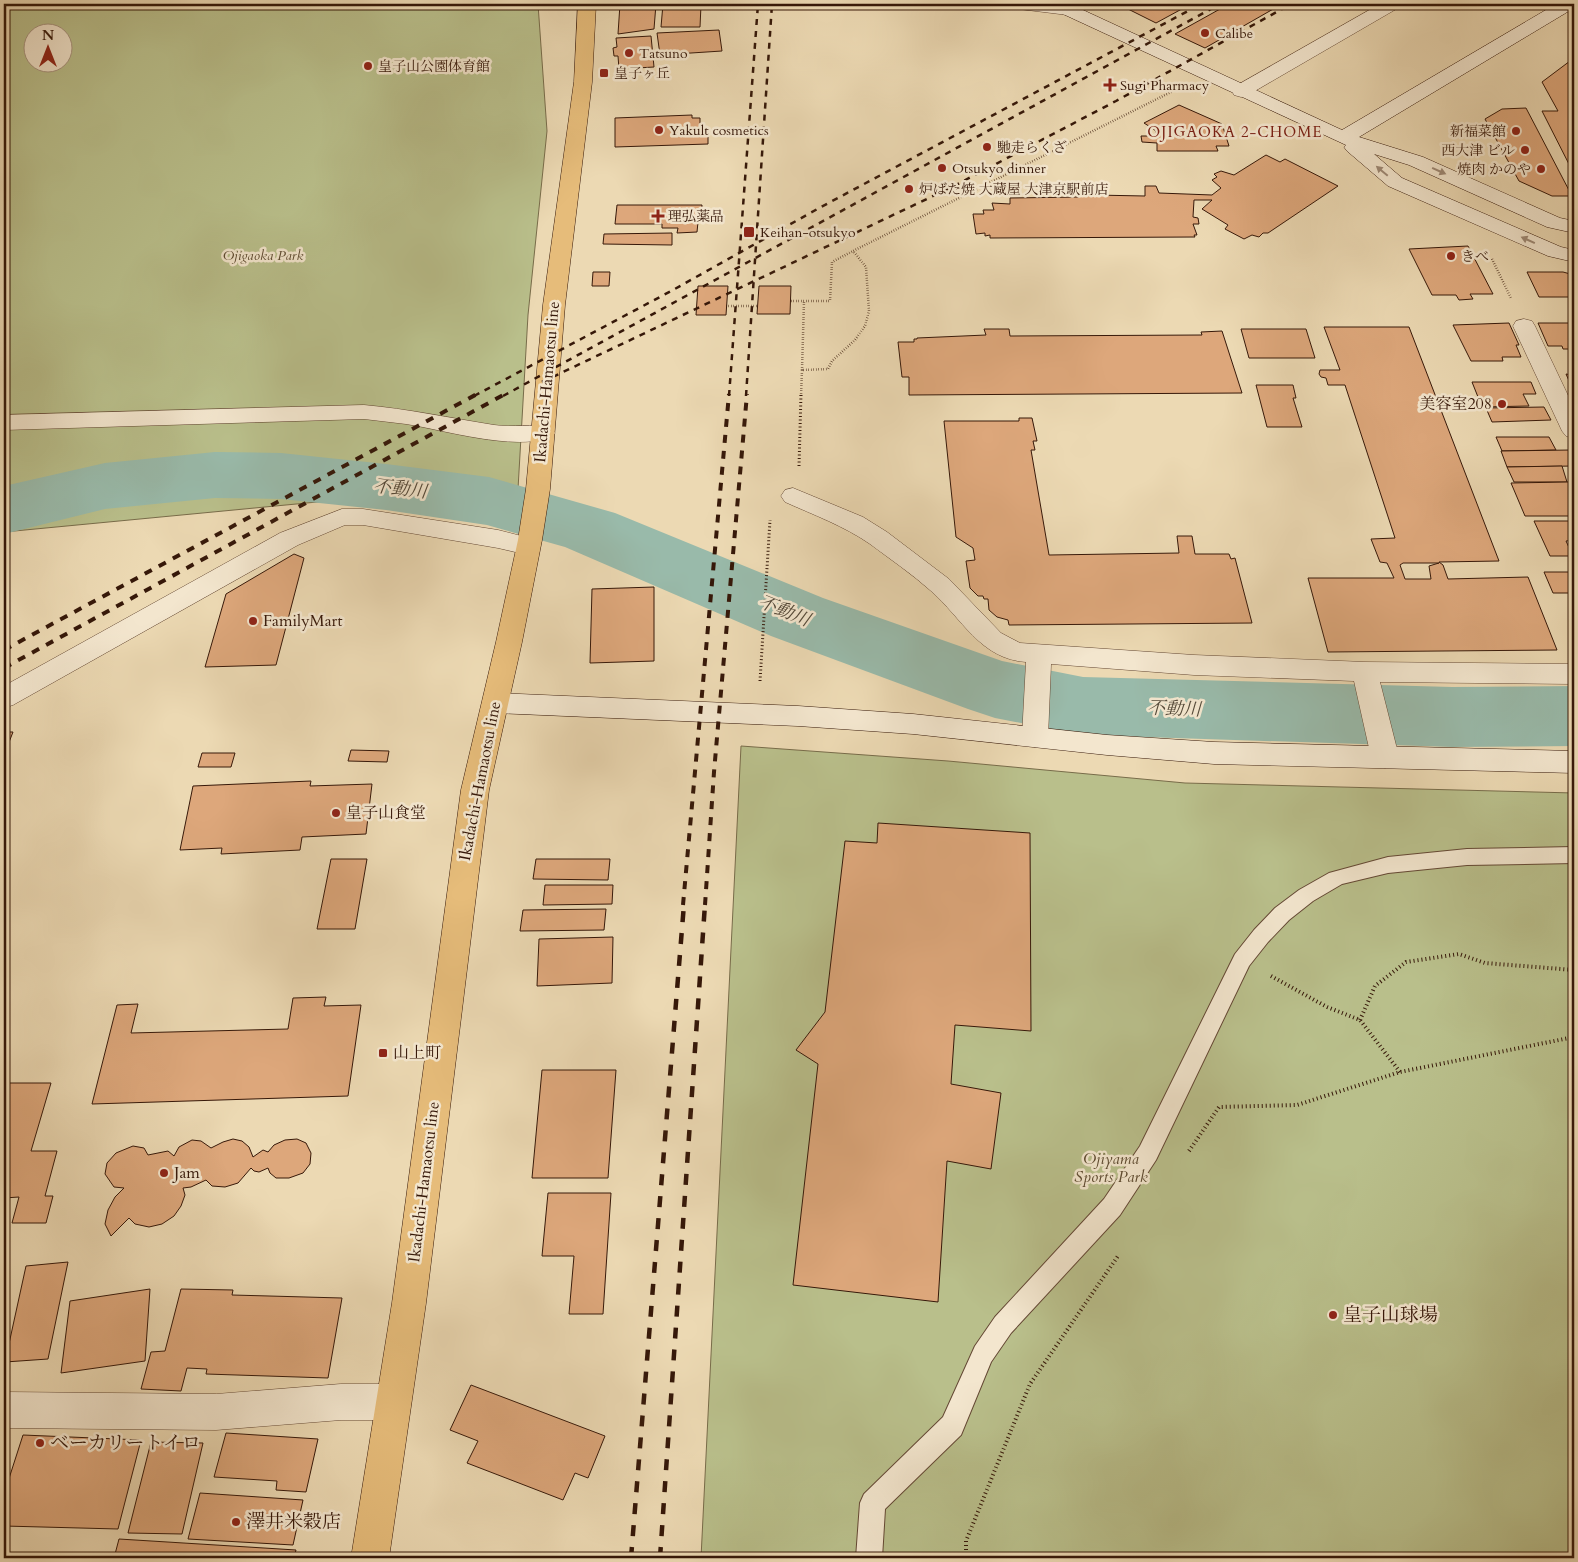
<svg xmlns="http://www.w3.org/2000/svg" width="1578" height="1562" font-family="Cardo,'Noto Serif JP',serif">
<style>
.green{fill:#b9bf8b;stroke:#786c4a;fill-rule:evenodd}
.lines{fill:none;stroke-linecap:round;stroke-linejoin:round}
.river{fill:#99baaa;fill-rule:evenodd}
.building{fill:#dda77b;stroke:#361809;fill-rule:evenodd}
.lane-casing{stroke:#644834;stroke-width:2}
.street-casing{stroke:#644834;stroke-width:1}
.secondary-casing{stroke:#361809;stroke-width:1}
.primary-casing{stroke:#361809;stroke-width:1}
.path-far2{stroke:#361809;stroke-width:2.5;stroke-dasharray:0.5 2;stroke-linecap:butt}
.path-far1{stroke:#361809;stroke-width:3;stroke-dasharray:1 2.5;stroke-linecap:butt}
.path{stroke:#361809;stroke-width:4;stroke-dasharray:1 3;stroke-linecap:butt}
.lane{fill:#f3e6ce;fill-rule:evenodd}
.street{fill:#f3e6ce;fill-rule:evenodd}
.secondary{fill:#f3e6ce;fill-rule:evenodd}
.primary{fill:#e6bc7a;fill-rule:evenodd}
.rail-far2{stroke:#361809;stroke-width:2.5;stroke-dasharray:6 6;stroke-linecap:butt}
.rail-far1{stroke:#361809;stroke-width:4;stroke-dasharray:8 8;stroke-linecap:butt}
.rail{stroke:#361809;stroke-width:4.5;stroke-dasharray:11 11;stroke-linecap:butt}
.oneway{fill:#9e8975}
.poi-dot{fill:#8f2418;stroke:#f3e6ce;stroke-width:2}
.labels{text-anchor:middle;dominant-baseline:central;stroke-width:5;stroke-linejoin:round;paint-order:stroke}
.far-poi-label{font-size:14px;fill:#361809;stroke:#f3e6ce;text-anchor:start}
.far-park-label{font-size:14px;font-style:italic;fill:#5d4a30;stroke:#f3e6ce}
.far-neighbourhood-label{font-size:15px;letter-spacing:1px;fill:#7a1f14;stroke:#f3e6ce}
.street-label{font-size:16px;fill:#361809;stroke:#f3e6ce}
.poi-label{font-size:16px;fill:#361809;stroke:#f3e6ce;text-anchor:start}
.park-label{font-size:16px;font-style:italic;fill:#5d4a30;stroke:#f3e6ce}
.water-label{font-size:18px;font-style:italic;fill:#544939;stroke:#f3e6ce}
.near-poi-label{font-size:19px;fill:#361809;stroke:#f3e6ce;text-anchor:start}
</style>
<rect width="100%" height="100%" fill="#ecd9b3"/>
<filter id="stains"><feTurbulence type="fractalNoise" baseFrequency=".004" numOctaves="4"/><feColorMatrix values="0 0 0 0 .2 0 0 0 0 .09 0 0 0 0 .02 0 0 0 .5 -.17"/></filter>
<radialGradient id="worn" r=".72"><stop offset=".6" stop-color="#630" stop-opacity="0"/><stop offset="1" stop-color="#630" stop-opacity=".3"/></radialGradient>
<g class="green">
<path d="M 4,4 L 538,4 L 547,131 L 528,315 L 516,524 L 359,498 L 4,532 ZM 32,32 L 62,32 L 62,62 L 32,62 Z"/>
<path d="M 741,746 L 948,761 L 1185,783 L 1574,793 L 1574,1558 L 701,1558 Z"/>
</g>
<g class="lines">
<path class="river" d="M 215,452 L 281,453 L 386,464 L 489,477 L 615,513 L 823,598 L 1002,661 L 1083,677 L 1452,687 L 1574,686 L 1574,746 L 1452,747 L 1083,735 L 995,718 L 968,709 L 771,636 L 565,547 L 487,525 L 386,510 L 281,499 L 215,498 L 105,509 L 4,534 L 4,486 L 105,463 Z"/>
</g>
<g class="building">
<path d="M 620,4 L 656,4 L 654,29 L 618,34 Z"/>
<path d="M 663,4 L 704,4 L 701,5 L 700,27 L 661,27 Z"/>
<path d="M 1135,4 L 1191,4 L 1156,23 L 1126,8 Z"/>
<path d="M 1229,4 L 1282,4 L 1205,48 L 1175,34 Z"/>
<path d="M 719,30 L 722,51 L 660,55 L 657,33 Z"/>
<path d="M 651,36 L 654,67 L 619,69 L 618,56 L 614,56 L 613,48 L 617,47 L 616,38 Z"/>
<path d="M 1574,58 L 1574,174 L 1542,111 L 1558,111 L 1542,82 Z"/>
<path d="M 1179,105 L 1222,124 L 1229,146 L 1216,146 L 1218,151 L 1157,151 L 1157,143 L 1142,142 L 1141,136 L 1157,136 L 1155,130 L 1144,123 Z"/>
<path d="M 1526,108 L 1572,196 L 1552,196 L 1519,181 L 1485,119 L 1502,109 Z"/>
<path d="M 692,115 L 692,118 L 700,118 L 700,136 L 708,136 L 708,144 L 615,147 L 615,118 Z"/>
<path d="M 1266,155 L 1280,162 L 1285,159 L 1338,186 L 1268,233 L 1263,233 L 1259,237 L 1252,235 L 1244,239 L 1225,229 L 1228,225 L 1202,209 L 1212,200 L 1194,200 L 1193,217 L 1198,218 L 1199,224 L 1193,224 L 1197,235 L 1194,235 L 1195,237 L 990,238 L 990,235 L 985,236 L 985,233 L 976,234 L 973,214 L 984,214 L 983,210 L 994,210 L 992,203 L 1010,204 L 1010,198 L 1079,197 L 1080,184 L 1090,184 L 1094,195 L 1145,196 L 1145,186 L 1156,186 L 1159,193 L 1212,195 L 1221,188 L 1212,180 L 1217,177 L 1214,174 L 1221,171 L 1234,175 Z"/>
<path d="M 617,205 L 702,205 L 701,222 L 698,222 L 697,232 L 677,233 L 678,228 L 662,228 L 662,224 L 615,224 Z"/>
<path d="M 672,233 L 672,245 L 603,244 L 604,234 Z"/>
<path d="M 1468,246 L 1493,294 L 1470,294 L 1473,299 L 1459,300 L 1456,295 L 1432,295 L 1409,249 Z"/>
<path d="M 593,272 L 610,272 L 609,286 L 592,286 Z"/>
<path d="M 1527,272 L 1563,272 L 1574,275 L 1574,297 L 1539,297 Z"/>
<path d="M 698,286 L 728,286 L 726,315 L 696,315 Z"/>
<path d="M 759,286 L 791,286 L 790,314 L 757,314 Z"/>
<path d="M 1509,323 L 1519,345 L 1516,345 L 1521,357 L 1502,357 L 1503,361 L 1471,361 L 1453,325 Z"/>
<path d="M 1538,323 L 1574,323 L 1574,359 L 1569,349 L 1563,349 L 1562,346 L 1548,346 Z"/>
<path d="M 1324,327 L 1409,327 L 1499,561 L 1439,562 L 1443,565 L 1448,579 L 1528,577 L 1557,650 L 1328,652 L 1308,578 L 1394,578 L 1387,563 L 1380,562 L 1371,539 L 1395,538 L 1345,385 L 1328,385 L 1326,378 L 1321,377 L 1319,374 L 1320,370 L 1340,370 ZM 1403,563 L 1439,563 L 1429,566 L 1431,579 L 1405,579 L 1400,565 Z"/>
<path d="M 984,329 L 1009,329 L 1010,336 L 1202,335 L 1201,332 L 1222,331 L 1242,393 L 909,395 L 909,377 L 902,377 L 898,342 L 914,342 L 914,339 L 917,339 L 917,338 L 986,335 Z"/>
<path d="M 1241,329 L 1306,329 L 1315,358 L 1249,358 Z"/>
<path d="M 1574,365 L 1574,392 L 1566,374 L 1572,375 L 1569,366 Z"/>
<path d="M 1472,382 L 1531,382 L 1536,394 L 1523,394 L 1529,406 L 1482,407 Z"/>
<path d="M 1256,385 L 1293,385 L 1296,398 L 1293,398 L 1302,427 L 1267,427 Z"/>
<path d="M 1544,407 L 1551,420 L 1492,422 L 1486,408 Z"/>
<path d="M 1019,418 L 1032,418 L 1037,441 L 1033,441 L 1035,450 L 1031,450 L 1049,555 L 1179,553 L 1177,536 L 1192,536 L 1195,554 L 1229,554 L 1231,559 L 1235,558 L 1252,623 L 1009,625 L 1008,620 L 997,617 L 989,610 L 988,599 L 984,599 L 983,596 L 978,596 L 970,588 L 966,561 L 975,560 L 973,548 L 956,537 L 944,421 L 1019,421 Z"/>
<path d="M 1496,437 L 1549,437 L 1556,450 L 1502,451 Z"/>
<path d="M 1571,450 L 1574,457 L 1574,466 L 1507,467 L 1501,451 Z"/>
<path d="M 1562,466 L 1567,482 L 1514,482 L 1507,467 Z"/>
<path d="M 1567,482 L 1574,482 L 1574,516 L 1525,516 L 1511,483 Z"/>
<path d="M 1534,521 L 1574,521 L 1574,540 L 1566,541 L 1573,556 L 1550,556 Z"/>
<path d="M 294,554 L 304,558 L 276,665 L 205,667 L 226,594 Z"/>
<path d="M 1544,572 L 1574,572 L 1574,593 L 1553,593 Z"/>
<path d="M 654,587 L 654,661 L 590,663 L 592,589 Z"/>
<path d="M 4,732 L 13,732 L 4,755 Z"/>
<path d="M 351,750 L 389,751 L 387,762 L 348,761 Z"/>
<path d="M 202,753 L 235,753 L 231,767 L 198,767 Z"/>
<path d="M 311,781 L 310,786 L 372,784 L 366,834 L 302,837 L 300,850 L 221,854 L 222,848 L 180,850 L 193,786 Z"/>
<path d="M 878,823 L 1030,833 L 1031,1031 L 955,1025 L 951,1084 L 1001,1093 L 991,1169 L 947,1161 L 938,1302 L 793,1285 L 818,1064 L 796,1050 L 825,1012 L 845,841 L 877,843 Z"/>
<path d="M 331,859 L 367,859 L 355,929 L 317,929 Z"/>
<path d="M 536,859 L 610,859 L 608,880 L 533,879 Z"/>
<path d="M 545,885 L 613,885 L 612,904 L 543,905 Z"/>
<path d="M 606,909 L 604,930 L 520,931 L 523,910 Z"/>
<path d="M 613,937 L 612,983 L 537,986 L 539,939 Z"/>
<path d="M 326,997 L 324,1006 L 361,1005 L 348,1096 L 92,1104 L 117,1005 L 138,1004 L 131,1033 L 288,1029 L 293,998 Z"/>
<path d="M 542,1070 L 616,1070 L 608,1178 L 532,1178 Z"/>
<path d="M 4,1083 L 51,1083 L 31,1151 L 57,1151 L 45,1196 L 53,1196 L 46,1223 L 12,1223 L 19,1197 L 4,1198 Z"/>
<path d="M 233,1139 L 242,1141 L 249,1147 L 253,1157 L 263,1150 L 268,1152 L 274,1145 L 285,1140 L 297,1139 L 306,1143 L 311,1153 L 310,1164 L 303,1173 L 289,1178 L 276,1178 L 270,1173 L 268,1168 L 259,1172 L 254,1171 L 251,1168 L 238,1183 L 225,1187 L 212,1186 L 206,1180 L 191,1187 L 183,1188 L 185,1195 L 181,1206 L 174,1216 L 162,1224 L 149,1227 L 135,1224 L 129,1218 L 111,1236 L 105,1224 L 108,1210 L 115,1197 L 124,1188 L 114,1187 L 105,1174 L 107,1163 L 116,1153 L 133,1146 L 144,1148 L 148,1155 L 168,1151 L 174,1156 L 179,1147 L 192,1140 L 201,1141 L 211,1148 L 223,1142 Z"/>
<path d="M 548,1193 L 611,1193 L 603,1314 L 569,1314 L 574,1256 L 542,1256 Z"/>
<path d="M 68,1262 L 48,1359 L 5,1362 L 26,1266 Z"/>
<path d="M 150,1289 L 145,1361 L 61,1373 L 70,1301 Z"/>
<path d="M 181,1289 L 233,1290 L 232,1295 L 342,1298 L 328,1378 L 206,1374 L 207,1369 L 187,1368 L 181,1391 L 141,1389 L 151,1352 L 165,1351 Z"/>
<path d="M 471,1385 L 605,1436 L 588,1478 L 575,1473 L 563,1500 L 467,1463 L 478,1441 L 450,1430 Z"/>
<path d="M 226,1433 L 318,1439 L 306,1492 L 276,1490 L 277,1481 L 214,1477 Z"/>
<path d="M 23,1435 L 141,1440 L 118,1529 L 4,1526 L 4,1494 Z"/>
<path d="M 151,1442 L 203,1443 L 182,1534 L 128,1533 Z"/>
<path d="M 200,1493 L 303,1500 L 293,1545 L 188,1539 Z"/>
<path d="M 119,1539 L 296,1550 L 294,1558 L 114,1558 Z"/>
</g>
<g class="lines">
<defs>
<path id="lane" d="M 1574,847 L 1574,863 L 1467,865 L 1388,873 L 1342,884 L 1313,901 L 1289,920 L 1268,942 L 1249,966 L 1156,1160 L 1120,1215 L 1011,1333 L 991,1362 L 961,1435 L 885,1509 L 882,1558 L 856,1558 L 860,1503 L 864,1494 L 943,1417 L 975,1346 L 995,1317 L 1104,1199 L 1140,1146 L 1235,954 L 1254,930 L 1275,908 L 1299,890 L 1329,873 L 1388,857 L 1467,849 Z"/>
<g id="street">
<path d="M 1010,4 L 1060,4 L 1074,6 L 1077,10 L 1074,14 L 1068,15 L 1019,9 L 1013,8 Z"/>
<path d="M 1380,4 L 1401,4 L 1398,8 L 1248,95 L 1241,97 L 1234,95 L 1232,91 L 1234,87 Z"/>
<path d="M 1524,319 L 1532,321 L 1535,326 L 1574,408 L 1574,439 L 1566,436 L 1562,431 L 1513,326 L 1516,321 Z"/>
<path d="M 364,405 C 408,409 450,418 494,425 C 513,428 532,423 551,428 L 555,433 L 551,438 C 509,450 449,431 406,424 C 392,422 378,421 364,419 L 4,430 L 4,415 Z"/>
<path d="M 793,488 L 863,517 L 887,532 L 949,579 L 1001,633 L 1020,643 L 1194,655 L 1365,662 L 1574,664 L 1574,684 L 1380,682 L 1399,757 L 1395,764 L 1385,768 L 1375,764 L 1371,757 L 1354,681 L 1194,675 L 1051,664 L 1048,737 L 1045,744 L 1035,747 L 1025,744 L 1022,737 L 1026,662 C 980,659 962,618 931,591 C 912,574 890,559 870,544 C 844,526 814,515 785,502 L 781,496 L 785,490 Z"/>
<path d="M 342,509 L 363,509 L 498,530 L 537,540 L 540,546 L 537,552 L 528,555 L 498,548 L 363,525 L 345,525 L 298,545 L 13,705 L 4,708 L 4,686 L 280,533 Z"/>
<path d="M 341,1384 L 393,1384 L 406,1389 L 411,1402 L 406,1415 L 393,1420 L 341,1420 L 216,1430 L 4,1428 L 4,1392 L 216,1394 Z"/>
</g>
<g id="secondary">
<path d="M 1047,4 L 1070,4 L 1342,130 L 1556,4 L 1574,4 L 1574,8 L 1359,137 L 1423,157 L 1560,218 L 1574,221 L 1574,233 L 1547,227 L 1409,165 L 1374,154 L 1402,178 L 1561,247 L 1574,250 L 1574,262 L 1548,256 L 1388,186 L 1347,151 L 1344,147 L 1346,145 L 1050,8 Z"/>
<path d="M 495,693 L 798,706 L 913,714 L 1107,735 L 1214,742 L 1574,751 L 1574,773 L 1214,764 L 1107,755 L 913,734 L 798,726 L 495,713 L 486,710 L 482,703 L 486,696 Z"/>
</g>
<path id="primary" d="M 578,4 L 596,4 L 592,82 L 565,305 L 550,489 L 542,540 L 522,642 L 489,790 L 426,1303 L 389,1558 L 351,1558 L 392,1303 L 461,790 L 496,642 L 518,540 L 526,489 L 543,305 L 574,82 Z"/>
</defs>
<use href="#lane" class="lane-casing"/>
<use href="#street" class="street-casing"/>
<use href="#secondary" class="secondary-casing"/>
<use href="#primary" class="primary-casing"/>
<g class="path-far2">
<path d="M 1492,259 L 1511,298"/>
<path d="M 791,301 L 830,301 L 832,262 L 853,251"/>
<path d="M 726,306 L 757,306"/>
<path d="M 802,370 L 804,301"/>
<path d="M 801,396 L 802,370 L 828,369 L 832,361 L 855,340 L 865,326 L 869,311 L 866,267 L 853,251 L 1173,91"/>
</g>
<g class="path-far1">
<path d="M 799,466 L 801,394"/>
<path d="M 760,681 L 770,520"/>
</g>
<g class="path">
<path d="M 1271,976 L 1327,1007 L 1360,1020 L 1400,1072"/>
<path d="M 1360,1020 L 1375,986 L 1406,962 L 1459,954 L 1485,963 L 1574,970"/>
<path d="M 1189,1151 L 1219,1107 L 1297,1105 L 1400,1072 L 1574,1037"/>
<path d="M 966,1558 L 966,1541 L 1030,1384 L 1118,1256"/>
</g>
<use href="#lane" class="lane"/>
<use href="#street" class="street"/>
<use href="#secondary" class="secondary"/>
<use href="#primary" class="primary"/>
<g class="rail-far2">
<path d="M 542,382 L 952,187 L 1116,101 L 1291,4"/>
<path d="M 474,396 L 673,290 L 821,207 L 1201,4"/>
<path d="M 503,396 L 1220,4"/>
<path d="M 729,396 L 758,4"/>
<path d="M 746,396 L 772,4"/>
</g>
<g class="rail-far1">
<path d="M 4,650 L 477,394"/>
<path d="M 4,668 L 505,394"/>
<path d="M 683,905 L 729,394"/>
<path d="M 705,905 L 714,772 L 747,394"/>
</g>
<g class="rail">
<path d="M 631,1558 L 684,904"/>
<path d="M 660,1558 L 705,904"/>
</g>
</g>
<defs><path id="oneway-solid" d="M-6-.8H1V-3.2L6.5 0L1 3.2V.8H-6Z" transform="scale(1.25)"/></defs>
<g class="oneway">
<use href="#oneway-solid" transform="translate(1382 171) rotate(-140)"/>
<use href="#oneway-solid" transform="translate(1439 171) rotate(24)"/>
<use href="#oneway-solid" transform="translate(1528 240) rotate(-156)"/>
</g>
<g class="poi-dot">
<circle cx="1205" cy="33" r="5"/>
<circle cx="629" cy="53" r="5"/>
<circle cx="368" cy="66" r="5"/>
<rect x="599" y="68" width="10" height="10" rx="2.5"/>
<path d="M1107.5 77.5h5v5h5v5h-5v5h-5v-5h-5v-5h5z"/>
<circle cx="659" cy="130" r="5"/>
<circle cx="1516" cy="131" r="5"/>
<circle cx="987" cy="147" r="5"/>
<circle cx="1525" cy="150" r="5"/>
<circle cx="942" cy="168" r="5"/>
<circle cx="1541" cy="169" r="5"/>
<circle cx="909" cy="189" r="5"/>
<path d="M655.5 208.5h5v5h5v5h-5v5h-5v-5h-5v-5h5z"/>
<rect x="743" y="226" width="12" height="12" rx="2.5"/>
<circle cx="1451" cy="256" r="5"/>
<circle cx="1502" cy="404" r="5"/>
<circle cx="253" cy="621" r="5"/>
<circle cx="336" cy="813" r="5"/>
<rect x="378" y="1048" width="10" height="10" rx="2.5"/>
<circle cx="164" cy="1173" r="5"/>
<circle cx="1333" cy="1315" r="5"/>
<circle cx="40" cy="1443" r="5"/>
<circle cx="236" cy="1522" r="5"/>
</g>
<g class="labels">
<g class="far-poi-label">
<text x="1215" y="33">Calibe</text>
<text x="639" y="53">Tatsuno</text>
<text x="378" y="66">皇子山公園体育館</text>
<text x="614" y="73">皇子ヶ丘</text>
<text x="1120" y="85">Sugi Pharmacy</text>
<text x="669" y="130">Yakult cosmetics</text>
<text x="1506" y="131" text-anchor="end">新福菜館</text>
<text x="997" y="147">馳走らくざ</text>
<text x="1515" y="150" text-anchor="end">西大津 ビル</text>
<text x="952" y="168">Otsukyo dinner</text>
<text x="1531" y="169" text-anchor="end">焼肉 かのや</text>
<text x="919" y="189">炉ばた焼 大蔵屋 大津京駅前店</text>
<text x="668" y="216">理弘薬品</text>
<text x="760" y="232">Keihan-otsukyo</text>
<text x="1461" y="256">きべ</text>
</g>
<g class="far-park-label">
<text x="263" y="255">Ojigaoka Park</text>
</g>
<g class="far-neighbourhood-label">
<text x="1235" y="132">OJIGAOKA 2-CHOME</text>
</g>
<g class="street-label">
<text transform="translate(547 382) rotate(-85)">Ikadachi-Hamaotsu line</text>
<text transform="translate(480 781) rotate(-79)">Ikadachi-Hamaotsu line</text>
<text transform="translate(424 1182) rotate(-83)">Ikadachi-Hamaotsu line</text>
</g>
<g class="poi-label">
<text x="1492" y="404" text-anchor="end">美容室208</text>
<text x="263" y="621">FamilyMart</text>
<text x="346" y="813">皇子山食堂</text>
<text x="393" y="1053">山上町</text>
<text x="174" y="1173">Jam</text>
</g>
<g class="park-label">
<text x="1111" y="1159">Ojiyama<tspan x="1111" dy="18">Sports Park</tspan></text>
</g>
<g class="water-label">
<text transform="translate(400 489) rotate(7)">不動川</text>
<text transform="translate(784 611) rotate(22)">不動川</text>
<text transform="translate(1174 709) rotate(2)">不動川</text>
</g>
<g class="near-poi-label">
<text x="1343" y="1315">皇子山球場</text>
<text x="50" y="1443">ベーカリートイロ</text>
<text x="246" y="1522">澤井米穀店</text>
</g>
</g>
<rect width="1578" height="1562" fill="none" stroke="#ecd9b3" stroke-width="20"/>
<rect x="5" y="5" width="1568" height="1552" fill="none" stroke="#361809" stroke-width="2.5"/>
<rect x="10" y="10" width="1558" height="1542" fill="none" stroke="#361809"/>
<g transform="translate(48 48)"><circle r="24" fill="#f3e6ce" stroke="#a7947f"/>
<path d="M0-4L9 19L0 12L-9 19Z" fill="#8f2418"/>
<text y="-8" font-size="14" font-weight="bold" text-anchor="middle" fill="#361809">N</text>
</g>
<rect width="100%" height="100%" filter="url(#stains)"/>
<rect width="100%" height="100%" fill="url(#worn)"/>
</svg>
